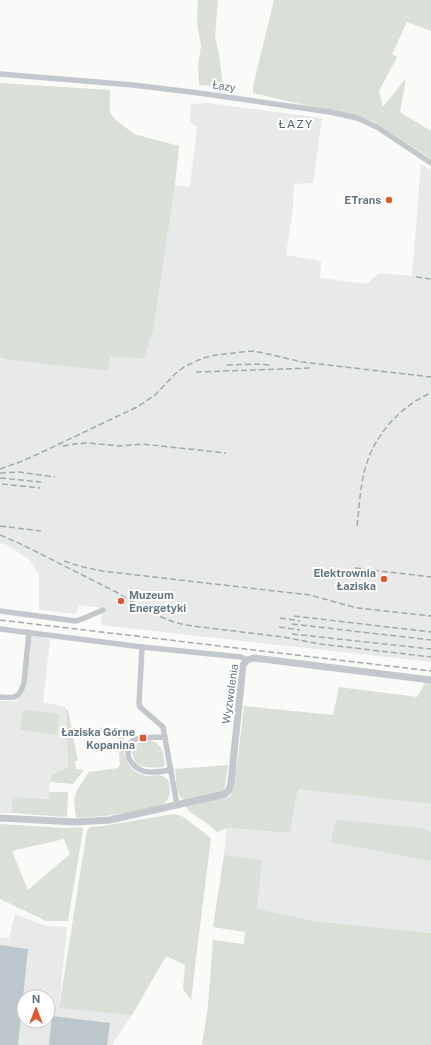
<svg xmlns="http://www.w3.org/2000/svg" width="431" height="1045" font-family="'Public Sans',sans-serif">
<style>
.built{fill:#e8e9e9;fill-rule:evenodd}
.green{fill:#dadfd7;fill-rule:evenodd}
.water{fill:#bbc7cb}
.lines{fill:none;stroke-linecap:round;stroke-linejoin:round}
.minor{stroke:#c3c8cc;stroke-width:5.5}
.tertiary{stroke:#c3c8cc;stroke-width:7}
.rail{stroke:#a2aab0;stroke-width:1.5;stroke-dasharray:6 3;stroke-linecap:butt}
.poi-dot{fill:#e4572e;stroke:#fff;stroke-width:1.5}
.labels{text-anchor:middle;dominant-baseline:central;stroke-width:4;stroke-linejoin:round;paint-order:stroke}
.street-label{font-size:11px;fill:#657683;stroke:#fff}
.poi-label{font-size:11px;font-weight:bold;fill:#657683;stroke:#fff;text-anchor:end}
.neighbourhood-label{font-size:12px;letter-spacing:1px;fill:#57646e;stroke:#fff}
</style>
<rect width="100%" height="100%" fill="#fafaf8"/>
<g class="built">
<path d="M 208,103 L 322,118 L 313,183 L 294,184 L 293,208 L 286,255 L 321,261 L 320,278 L 367,284 L 379,273 L 412,276 L 421,164 L 431,170 L 431,662 L 101,625 L 103,608 L 79,605 L 76,614 L 39,610 L 39,574 L 30,560 L 5,544 L 0,543 L 0,357 L 108,371 L 111,357 L 154,326 L 175,185 L 190,187 L 197,127 L 190,122 L 191,104 Z"/>
<path d="M 30,635 L 50,639 L 43,702 L 66,707 L 68,767 L 51,775 L 48,799 L 13,797 L 11,813 L 0,813 L 0,701 L 17,701 L 26,687 Z"/>
<path d="M 298,789 L 431,804 L 431,933 L 314,921 L 256,909 L 224,855 L 227,828 L 290,833 Z"/>
<path d="M 15,914 L 46,926 L 67,927 L 59,1007 L 132,1015 L 113,1043 L 113,1045 L 0,1045 L 0,937 L 9,938 ZM 24,997 L 48,997 L 48,1021 L 24,1021 Z"/>
</g>
<g class="green">
<path d="M 198,0 L 218,0 L 215,37 L 219,54 L 223,87 L 199,85 L 198,65 L 201,46 L 197,22 Z"/>
<path d="M 274,0 L 431,0 L 431,31 L 407,22 L 392,54 L 397,57 L 379,91 L 383,107 L 406,78 L 400,112 L 431,131 L 431,159 L 373,121 L 253,93 L 253,86 Z"/>
<path d="M 0,83 L 110,90 L 110,113 L 116,120 L 134,134 L 179,146 L 175,185 L 154,326 L 144,358 L 111,357 L 108,371 L 5,359 L 0,357 Z"/>
<path d="M 426,681 L 431,682 L 431,804 L 298,789 L 290,833 L 227,828 L 217,832 L 208,824 L 190,812 L 186,807 L 183,799 L 180,796 L 177,789 L 175,769 L 228,765 L 223,799 L 231,796 L 234,776 L 237,765 L 244,706 L 333,715 L 339,687 L 417,697 Z"/>
<path d="M 23,710 L 59,714 L 57,735 L 20,730 Z"/>
<path d="M 66,710 L 68,710 L 78,761 L 75,761 L 76,769 L 84,770 L 73,784 L 50,782 L 51,775 L 68,767 Z"/>
<path d="M 117,730 L 134,730 L 134,734 L 127,735 L 124,738 C 124,745 123,753 126,760 C 129,768 141,777 150,776 C 157,775 162,774 167,779 C 170,782 170,787 170,791 C 170,796 168,801 163,804 C 160,806 153,807 149,808 C 125,814 100,817 76,818 L 74,800 L 77,790 L 89,772 L 118,768 L 120,765 Z"/>
<path d="M 148,740 C 163,743 163,752 165,765 L 163,767 C 149,768 135,770 132,753 C 133,744 140,741 148,740 Z"/>
<path d="M 49,792 L 68,792 L 67,817 L 11,813 L 13,797 L 48,799 Z"/>
<path d="M 173,814 L 182,816 L 211,838 L 191,1000 L 183,989 L 185,965 L 166,956 L 132,1015 L 59,1008 L 87,830 L 90,827 L 103,826 Z"/>
<path d="M 336,820 L 421,828 L 431,832 L 431,861 L 331,842 Z"/>
<path d="M 0,824 L 65,828 L 82,827 L 83,830 L 68,921 L 46,921 L 0,899 ZM 64,839 L 70,854 L 28,890 L 12,851 Z"/>
<path d="M 224,855 L 262,860 L 257,909 L 314,921 L 431,933 L 431,1045 L 202,1045 L 208,1006 L 213,940 L 244,944 L 245,932 L 213,927 Z"/>
</g>
<g class="water">
<path d="M 0,945 L 28,949 L 18,1045 L 0,1045 Z"/>
<path d="M 52,1016 L 110,1023 L 107,1045 L 49,1045 Z"/>
</g>
<g class="lines">
<g class="minor">
<path d="M 0,74 L 133,85 L 199,93 L 330,112 L 357,118 L 377,127 L 431,163"/>
<path d="M 0,611 L 76,621 L 82,619 L 103,610"/>
<path d="M 0,629 L 142,647 L 241,657 L 247,660"/>
<path d="M 142,647 L 139,704 L 140,707 L 163,727 L 177,805"/>
<path d="M 0,697 C 15,698 19,699 24,683 L 29,632"/>
<path d="M 165,737 C 157,738 141,736 134,740 C 128,743 127,753 129,759 C 132,764 138,769 143,771 C 152,774 162,771 171,770"/>
</g>
<path class="tertiary" d="M 0,818 L 76,822 L 110,820 L 225,794 L 229,790 L 231,782 L 243,665 L 247,660 L 254,658 L 431,680"/>
<g class="rail">
<path d="M 416,277 L 431,279"/>
<path d="M 227,365 L 256,364 L 269,365"/>
<path d="M 196,372 L 312,368"/>
<path d="M 63,446 L 75,444 L 88,443 L 120,446 L 142,444 L 226,453"/>
<path d="M 0,469 L 20,462 L 36,455 L 137,407 L 155,395 L 175,374 L 184,367 L 203,358 L 216,355 L 242,352 L 253,351 L 264,353 L 302,362 L 431,377"/>
<path d="M 0,473 L 19,472 L 55,477"/>
<path d="M 0,478 L 41,482"/>
<path d="M 2,484 L 40,488"/>
<path d="M 0,526 L 41,531"/>
<path d="M 357,526 C 359,508 360,490 364,473 C 372,438 398,407 431,393"/>
<path d="M 0,535 L 23,545 L 116,592 L 147,611 L 171,621 L 185,625 L 201,627 L 283,637 L 320,644 L 431,657"/>
<path d="M 64,561 L 79,566 L 102,571 L 310,595 L 346,605 L 358,608 L 431,616"/>
<path d="M 355,568 L 431,577"/>
<path d="M 294,616 L 431,632"/>
<path d="M 280,618 L 300,621"/>
<path d="M 0,620 L 431,671"/>
<path d="M 292,624 L 431,640"/>
<path d="M 279,627 L 300,630"/>
<path d="M 292,634 L 431,649"/>
</g>
</g>
<g class="poi-dot">
<circle cx="389" cy="200" r="4"/>
<circle cx="384" cy="579" r="4"/>
<circle cx="121" cy="601" r="4"/>
<rect x="139" y="734" width="8" height="8" rx="2"/>
</g>
<g class="labels">
<g class="street-label">
<text transform="translate(224 86) rotate(8)">Łazy</text>
<text transform="translate(230 694) rotate(-82)">Wyzwolenia</text>
</g>
<g class="poi-label">
<text x="381" y="200">ETrans</text>
<text x="376" y="573">Elektrownia<tspan x="376" dy="13">Łaziska</tspan></text>
<text x="129" y="595" text-anchor="start">Muzeum<tspan x="129" dy="13">Energetyki</tspan></text>
<text x="135" y="732">Łaziska Górne<tspan x="135" dy="13">Kopanina</tspan></text>
</g>
<g class="neighbourhood-label">
<text x="296" y="124">ŁAZY</text>
</g>
</g>
<g transform="translate(36 1009)"><circle r="19" fill="#ffffff" stroke="#c1c8cd"/>
<path d="M0-3L7 15L0 10L-7 15Z" fill="#e4572e"/>
<text y="-6" font-size="11" font-weight="bold" text-anchor="middle" fill="#657683">N</text>
</g>
</svg>
